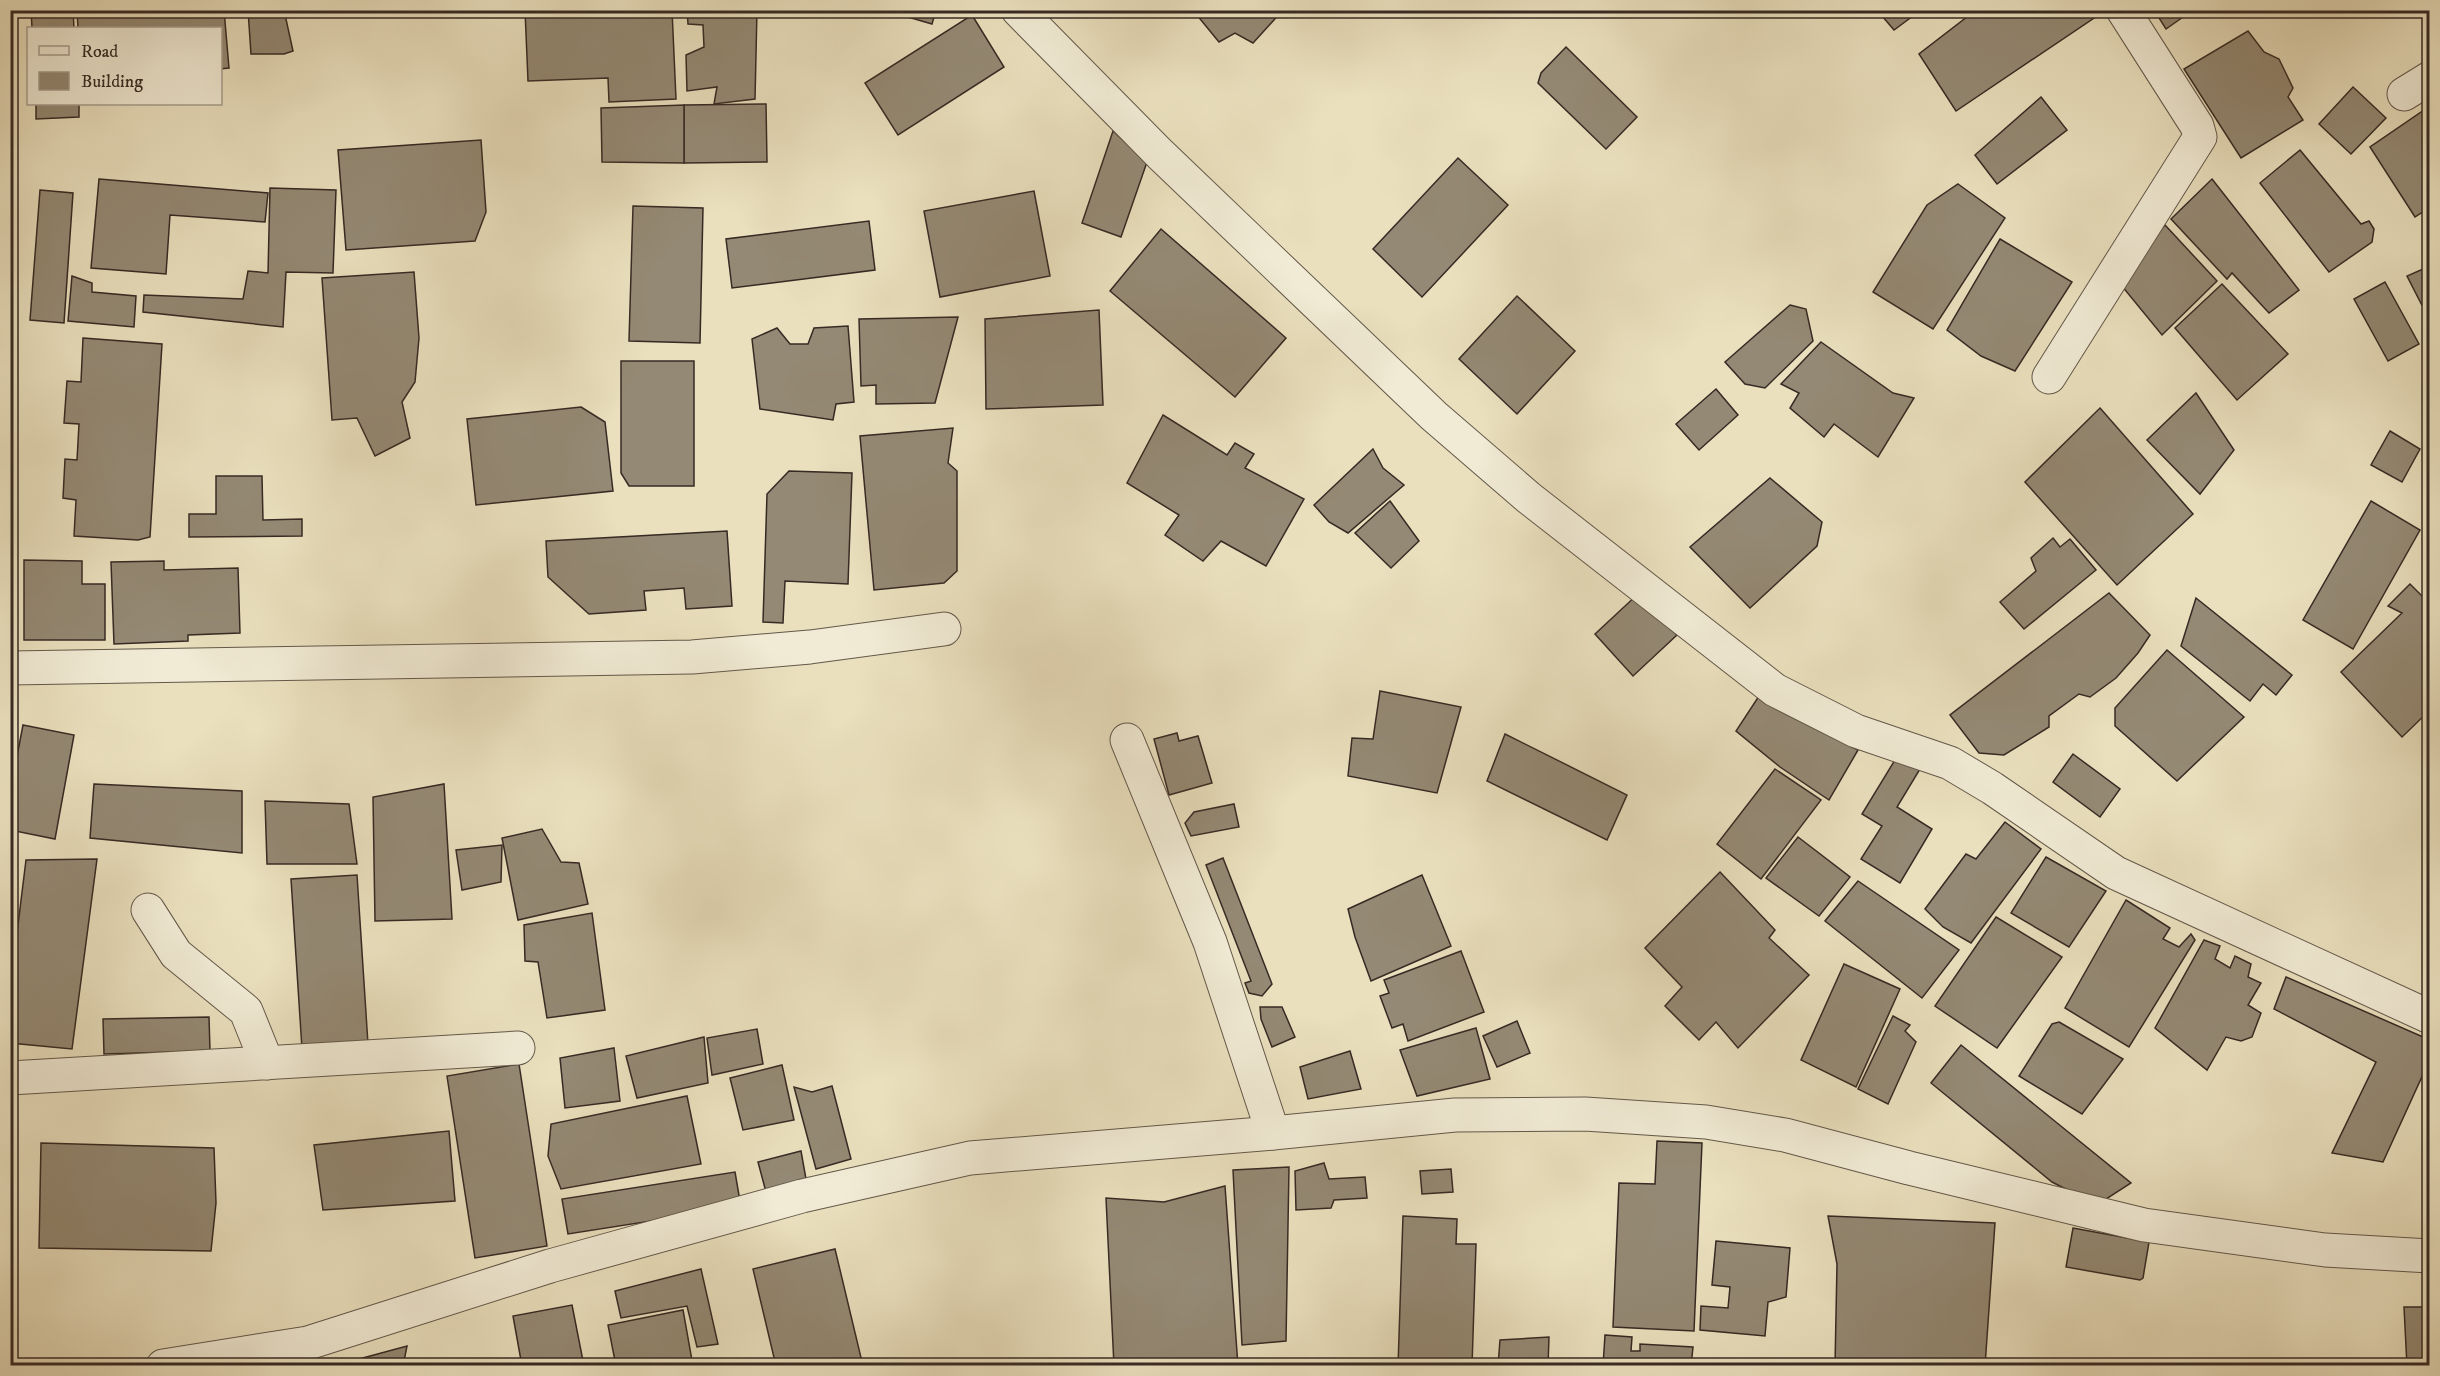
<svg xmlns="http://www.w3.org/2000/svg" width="2440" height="1376" font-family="'IM FELL DW Pica',serif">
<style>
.building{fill:#948974;stroke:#362a24;stroke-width:1.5}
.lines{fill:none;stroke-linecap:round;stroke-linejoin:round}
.minor-casing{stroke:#63584a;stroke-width:35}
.minor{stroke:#f1ebd5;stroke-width:33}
</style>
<rect width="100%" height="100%" fill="#eae0be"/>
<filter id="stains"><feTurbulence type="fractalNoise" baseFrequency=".00333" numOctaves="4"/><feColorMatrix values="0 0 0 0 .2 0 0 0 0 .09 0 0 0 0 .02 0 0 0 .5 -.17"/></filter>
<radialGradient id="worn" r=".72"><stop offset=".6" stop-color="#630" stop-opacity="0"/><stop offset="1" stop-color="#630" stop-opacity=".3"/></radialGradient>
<g class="building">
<path d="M 31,10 L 73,10 L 74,28 L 32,28 Z"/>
<path d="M 77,10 L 224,10 L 229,68 L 220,69 L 220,28 L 78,28 Z"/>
<path d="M 248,10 L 284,10 L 293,51 L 284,54 L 251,54 Z"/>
<path d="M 525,10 L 672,10 L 676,99 L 609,102 L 608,78 L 528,81 Z"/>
<path d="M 687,10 L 757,10 L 755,99 L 714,104 L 717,87 L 687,91 L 686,55 L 704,47 L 703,25 L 688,24 Z"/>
<path d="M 884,10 L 936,10 L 932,24 Z"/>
<path d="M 1199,10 L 1283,10 L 1253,43 L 1235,33 L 1219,42 L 1196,14 Z"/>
<path d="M 1877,10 L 1921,10 L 1894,30 Z"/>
<path d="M 1976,10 L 2093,10 L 2097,16 L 1956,111 L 1919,54 Z"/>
<path d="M 2154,10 L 2193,10 L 2166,29 Z"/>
<path d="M 972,15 L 1004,67 L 898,135 L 865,83 Z"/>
<path d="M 2248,31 L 2264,52 L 2279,59 L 2293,88 L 2288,97 L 2303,120 L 2241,158 L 2184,69 Z"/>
<path d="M 1566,47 L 1637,117 L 1606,149 L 1538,83 L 1541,73 Z"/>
<path d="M 2353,87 L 2386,118 L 2351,154 L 2319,124 Z"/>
<path d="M 2041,97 L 2067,130 L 1997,184 L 1975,155 Z"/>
<path d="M 36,104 L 79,104 L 79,117 L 36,119 Z"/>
<path d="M 766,104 L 767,162 L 684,163 L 684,105 Z"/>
<path d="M 684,105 L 684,163 L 602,162 L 601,108 Z"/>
<path d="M 2430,106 L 2430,207 L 2415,217 L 2370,147 Z"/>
<path d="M 1113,131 L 1147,162 L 1121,237 L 1082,223 Z"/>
<path d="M 481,140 L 486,212 L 475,241 L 346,250 L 338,150 Z"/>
<path d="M 2300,150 L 2361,224 L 2369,221 L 2374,229 L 2372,242 L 2329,272 L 2260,183 Z"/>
<path d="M 1458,158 L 1508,205 L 1422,297 L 1373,249 Z"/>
<path d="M 99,179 L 268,193 L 265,222 L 170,215 L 166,274 L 91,268 Z"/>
<path d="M 2212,179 L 2299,290 L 2269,313 L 2232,273 L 2227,279 L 2171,219 Z"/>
<path d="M 1958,184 L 2005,218 L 1933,329 L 1873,292 L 1927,205 Z"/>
<path d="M 270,188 L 336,190 L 333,273 L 286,272 L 283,327 L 143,312 L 144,295 L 243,299 L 248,271 L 268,273 Z"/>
<path d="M 40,190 L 73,193 L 64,323 L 30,320 Z"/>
<path d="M 1034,191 L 1050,276 L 940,297 L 924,211 Z"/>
<path d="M 633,206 L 703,208 L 700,343 L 629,341 Z"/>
<path d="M 869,221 L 875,270 L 732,288 L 726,239 Z"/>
<path d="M 2165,225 L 2217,281 L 2162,335 L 2117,280 Z"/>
<path d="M 1161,229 L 1286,338 L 1235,397 L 1110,291 Z"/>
<path d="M 2000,239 L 2072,282 L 2015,371 L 1981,356 L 1947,330 Z"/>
<path d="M 2430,266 L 2430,321 L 2407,276 Z"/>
<path d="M 414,272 L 419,338 L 415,382 L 402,402 L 410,438 L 375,456 L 357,418 L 332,420 L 322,278 Z"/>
<path d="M 72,276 L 92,283 L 92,292 L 136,296 L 134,327 L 68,321 Z"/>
<path d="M 2385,282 L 2419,344 L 2388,361 L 2354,299 Z"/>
<path d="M 2222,284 L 2288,354 L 2237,400 L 2175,328 Z"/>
<path d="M 1517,296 L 1575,351 L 1517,414 L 1459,359 Z"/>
<path d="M 1790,305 L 1806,309 L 1813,341 L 1765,388 L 1745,384 L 1725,362 Z"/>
<path d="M 1099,310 L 1103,405 L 986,409 L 985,319 Z"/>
<path d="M 958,317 L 935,403 L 876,404 L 876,385 L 861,386 L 859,319 Z"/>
<path d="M 848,326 L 854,402 L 836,404 L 833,420 L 760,409 L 752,339 L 777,328 L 790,344 L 808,344 L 814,328 Z"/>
<path d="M 83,338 L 162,344 L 150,537 L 138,540 L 74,536 L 76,500 L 63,498 L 65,459 L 77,460 L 79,424 L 64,423 L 67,381 L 81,382 Z"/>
<path d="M 1821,342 L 1893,393 L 1914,398 L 1878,457 L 1834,424 L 1824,437 L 1790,408 L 1799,393 L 1781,384 Z"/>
<path d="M 621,361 L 694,361 L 694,486 L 629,486 L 621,473 Z"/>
<path d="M 1716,389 L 1738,415 L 1699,450 L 1676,424 Z"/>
<path d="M 2196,393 L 2234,450 L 2200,494 L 2147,440 Z"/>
<path d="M 581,407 L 605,422 L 613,491 L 476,505 L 467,419 Z"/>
<path d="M 2100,408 L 2193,514 L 2117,585 L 2025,482 Z"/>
<path d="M 1163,415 L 1227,455 L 1235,443 L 1254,454 L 1245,468 L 1304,499 L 1266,566 L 1221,541 L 1203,561 L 1165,535 L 1179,515 L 1127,483 Z"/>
<path d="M 953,428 L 948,463 L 957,471 L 957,571 L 944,583 L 874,590 L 860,436 Z"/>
<path d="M 2390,431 L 2420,449 L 2402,482 L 2371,465 Z"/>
<path d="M 1373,449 L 1383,468 L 1404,485 L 1348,533 L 1329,522 L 1314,505 Z"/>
<path d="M 789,471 L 852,473 L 848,584 L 785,581 L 783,623 L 763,622 L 767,494 Z"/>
<path d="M 216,476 L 262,476 L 263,520 L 302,519 L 302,536 L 189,537 L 189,514 L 216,514 Z"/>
<path d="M 1770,478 L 1822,522 L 1817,546 L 1750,608 L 1690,547 Z"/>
<path d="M 1390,501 L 1419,541 L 1391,568 L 1355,533 Z"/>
<path d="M 2371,501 L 2420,530 L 2353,649 L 2303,620 Z"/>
<path d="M 727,531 L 732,606 L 686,609 L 684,588 L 644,591 L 646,610 L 589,614 L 548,577 L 546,541 Z"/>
<path d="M 2053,538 L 2060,547 L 2070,539 L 2096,570 L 2024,629 L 2000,602 L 2036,571 L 2031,558 Z"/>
<path d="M 24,560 L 82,561 L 82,584 L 105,584 L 105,640 L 24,640 Z"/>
<path d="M 164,561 L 164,570 L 238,568 L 240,633 L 188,635 L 188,641 L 114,644 L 111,562 Z"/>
<path d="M 2410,584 L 2430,604 L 2430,710 L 2402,737 L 2341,672 L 2402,613 L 2388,606 Z"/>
<path d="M 1639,593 L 1677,635 L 1633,676 L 1595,634 Z"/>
<path d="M 2109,593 L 2150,635 L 2138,653 L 2116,678 L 2090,697 L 2079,694 L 2049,716 L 2049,727 L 2004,755 L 1979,753 L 1950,715 Z"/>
<path d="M 2196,598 L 2292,675 L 2276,695 L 2263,684 L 2250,701 L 2181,646 Z"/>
<path d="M 2167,650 L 2244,717 L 2177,781 L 2115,726 L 2115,708 Z"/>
<path d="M 1380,691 L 1461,707 L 1437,793 L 1348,776 L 1352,738 L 1373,739 Z"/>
<path d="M 1759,696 L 1858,750 L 1829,800 L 1780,767 L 1736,731 Z"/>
<path d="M 23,725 L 74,735 L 55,839 L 10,830 L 10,793 Z"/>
<path d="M 1177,733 L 1179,741 L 1198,736 L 1212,783 L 1169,795 L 1154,739 Z"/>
<path d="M 1505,734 L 1627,795 L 1607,840 L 1487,781 Z"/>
<path d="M 2073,754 L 2120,789 L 2100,817 L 2053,782 Z"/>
<path d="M 1898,755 L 1920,769 L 1897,807 L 1932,829 L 1900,883 L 1861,859 L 1882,826 L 1862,814 Z"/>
<path d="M 1775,769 L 1821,800 L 1761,879 L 1717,844 Z"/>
<path d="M 94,784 L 242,791 L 242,853 L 90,838 Z"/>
<path d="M 444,784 L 452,919 L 375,921 L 373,797 Z"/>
<path d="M 265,801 L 349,804 L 357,864 L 267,864 Z"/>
<path d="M 1234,804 L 1239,827 L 1191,836 L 1185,823 L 1194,812 Z"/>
<path d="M 2005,822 L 2041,849 L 1971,943 L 1943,927 L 1925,909 L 1966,854 L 1976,859 Z"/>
<path d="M 542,829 L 561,862 L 579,863 L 588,904 L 518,920 L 502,838 Z"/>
<path d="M 1798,837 L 1850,877 L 1819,916 L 1766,878 Z"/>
<path d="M 502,845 L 501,882 L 462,890 L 456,850 Z"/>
<path d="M 2046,857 L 2106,891 L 2069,947 L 2011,913 Z"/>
<path d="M 1223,858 L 1272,984 L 1262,996 L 1249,993 L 1245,983 L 1251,981 L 1206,865 Z"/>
<path d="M 97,859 L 72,1049 L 10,1043 L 10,990 L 26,860 Z"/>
<path d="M 1720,872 L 1775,930 L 1769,938 L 1809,975 L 1738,1048 L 1716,1022 L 1699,1040 L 1665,1006 L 1682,987 L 1645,948 Z"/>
<path d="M 357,875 L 368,1044 L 302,1049 L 291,879 Z"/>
<path d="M 1422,875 L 1451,946 L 1371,981 L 1355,937 L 1348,909 Z"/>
<path d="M 1858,881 L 1959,950 L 1922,998 L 1825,921 Z"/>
<path d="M 2126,900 L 2170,928 L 2163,939 L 2179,947 L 2191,934 L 2195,940 L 2129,1047 L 2065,1008 Z"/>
<path d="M 592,913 L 605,1010 L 547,1018 L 538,962 L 525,961 L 524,925 Z"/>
<path d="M 1996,917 L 2062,957 L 1997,1048 L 1935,1006 Z"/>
<path d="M 2204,940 L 2220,946 L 2215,959 L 2230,968 L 2235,956 L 2251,964 L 2248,977 L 2261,983 L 2248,1005 L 2261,1013 L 2252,1037 L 2241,1041 L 2226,1037 L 2207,1070 L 2155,1028 Z"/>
<path d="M 1461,951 L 1484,1012 L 1408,1041 L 1403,1024 L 1392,1028 L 1380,996 L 1389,993 L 1384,980 Z"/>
<path d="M 1844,964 L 1900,989 L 1856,1087 L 1801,1060 Z"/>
<path d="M 2286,977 L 2430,1040 L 2430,1059 L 2383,1162 L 2332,1153 L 2376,1062 L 2274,1009 Z"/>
<path d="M 1260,1007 L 1282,1007 L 1295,1037 L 1272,1047 L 1261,1019 Z"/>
<path d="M 1893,1016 L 1910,1025 L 1905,1031 L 1916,1042 L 1888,1104 L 1858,1089 Z"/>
<path d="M 209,1017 L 210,1051 L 104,1054 L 103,1019 Z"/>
<path d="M 1517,1021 L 1530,1053 L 1497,1067 L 1483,1036 Z"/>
<path d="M 2059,1022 L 2123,1059 L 2082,1114 L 2019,1076 L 2052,1024 Z"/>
<path d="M 1476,1028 L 1490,1079 L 1417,1096 L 1400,1050 Z"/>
<path d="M 757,1029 L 763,1064 L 712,1075 L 707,1038 Z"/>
<path d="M 704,1037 L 708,1083 L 637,1098 L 626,1056 Z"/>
<path d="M 1961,1045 L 2131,1183 L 2097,1205 L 2052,1182 L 1931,1083 Z"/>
<path d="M 614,1048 L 620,1101 L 565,1108 L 560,1058 Z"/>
<path d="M 1350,1051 L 1361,1089 L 1308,1099 L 1300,1067 Z"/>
<path d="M 519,1064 L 547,1246 L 475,1258 L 447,1076 Z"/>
<path d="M 782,1065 L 794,1120 L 743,1130 L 730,1078 Z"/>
<path d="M 832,1086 L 851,1159 L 816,1169 L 794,1087 L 812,1092 Z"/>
<path d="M 687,1096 L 701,1164 L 561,1189 L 548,1156 L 551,1124 Z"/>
<path d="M 449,1131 L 455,1201 L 323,1210 L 314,1145 Z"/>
<path d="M 1657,1141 L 1702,1143 L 1694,1331 L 1613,1327 L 1619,1183 L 1655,1184 Z"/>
<path d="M 41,1143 L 214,1148 L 216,1203 L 211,1251 L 39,1248 Z"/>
<path d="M 801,1151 L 806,1179 L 766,1192 L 758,1162 Z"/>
<path d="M 1324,1163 L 1329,1179 L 1365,1177 L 1367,1198 L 1334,1200 L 1331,1208 L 1296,1210 L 1295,1171 Z"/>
<path d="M 1289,1167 L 1286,1341 L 1242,1345 L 1233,1170 Z"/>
<path d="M 1451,1169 L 1453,1192 L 1422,1194 L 1420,1171 Z"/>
<path d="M 735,1172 L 741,1207 L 568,1234 L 562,1199 Z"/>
<path d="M 1225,1186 L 1238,1366 L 1114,1366 L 1106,1198 L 1164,1202 Z"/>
<path d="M 1403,1216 L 1457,1219 L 1456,1244 L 1476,1244 L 1472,1366 L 1398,1366 Z"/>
<path d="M 1828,1216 L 1995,1223 L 1985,1366 L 1835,1366 L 1837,1264 Z"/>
<path d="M 2073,1228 L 2149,1242 L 2143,1278 L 2140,1280 L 2066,1267 Z"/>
<path d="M 1716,1241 L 1790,1248 L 1786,1297 L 1768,1302 L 1765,1336 L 1700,1330 L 1701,1306 L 1728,1308 L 1730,1287 L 1712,1285 Z"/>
<path d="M 835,1249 L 863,1366 L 776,1366 L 753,1269 Z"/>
<path d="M 701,1269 L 718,1344 L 697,1347 L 687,1306 L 621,1318 L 615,1291 Z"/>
<path d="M 572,1305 L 584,1366 L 522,1366 L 513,1316 Z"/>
<path d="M 2404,1307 L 2430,1307 L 2430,1366 L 2407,1366 Z"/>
<path d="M 683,1310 L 693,1366 L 616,1366 L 608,1325 Z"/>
<path d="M 1605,1335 L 1632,1337 L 1631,1351 L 1640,1351 L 1640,1344 L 1693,1347 L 1691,1366 L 1603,1366 Z"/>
<path d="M 1549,1337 L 1548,1366 L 1498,1366 L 1500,1340 Z"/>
<path d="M 407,1346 L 403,1366 L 333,1366 Z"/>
</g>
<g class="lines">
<defs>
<g id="minor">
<path d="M 1018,10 L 1160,154 L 1434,416 L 1529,498 L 1775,690 L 1856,731 L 1950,763 L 1992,788 L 2116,873 L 2430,1017"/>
<path d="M 2404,94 L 2430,78"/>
<path d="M 2049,377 L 2200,137 L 2197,126 L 2123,10"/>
<path d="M 10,668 L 692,657 L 810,647 L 944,629"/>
<path d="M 1127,740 L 1210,942 L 1273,1133"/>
<path d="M 148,910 L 176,954 L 246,1011 L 267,1063"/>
<path d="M 10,1078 L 518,1048"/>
<path d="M 163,1366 L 308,1343 L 550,1266 L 802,1196 L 970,1158 L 1273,1133 L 1455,1115 L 1585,1114 L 1706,1122 L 1785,1135 L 1909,1168 L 2144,1225 L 2325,1250 L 2430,1256"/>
</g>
</defs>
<use href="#minor" class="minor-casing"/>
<use href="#minor" class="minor"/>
</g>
<rect width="2440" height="1376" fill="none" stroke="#eae0be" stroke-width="36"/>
<rect x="12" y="12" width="2416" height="1352" fill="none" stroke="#362a24" stroke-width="3"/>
<rect x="18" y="18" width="2404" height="1340" fill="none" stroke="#362a24" stroke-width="1.5"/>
<rect x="27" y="27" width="195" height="78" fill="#f1ebd5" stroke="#a69e8e" stroke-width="1.5"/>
<rect x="39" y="46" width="30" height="9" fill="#f1ebd5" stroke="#a69e8e" stroke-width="1.5"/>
<text x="81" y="57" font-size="18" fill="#362a24">Road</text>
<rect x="39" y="72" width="30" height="18" fill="#948974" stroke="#a69e8e" stroke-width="1.5"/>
<text x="81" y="87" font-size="18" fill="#362a24">Building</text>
<rect width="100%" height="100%" filter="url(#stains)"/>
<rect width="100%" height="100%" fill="url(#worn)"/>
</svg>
